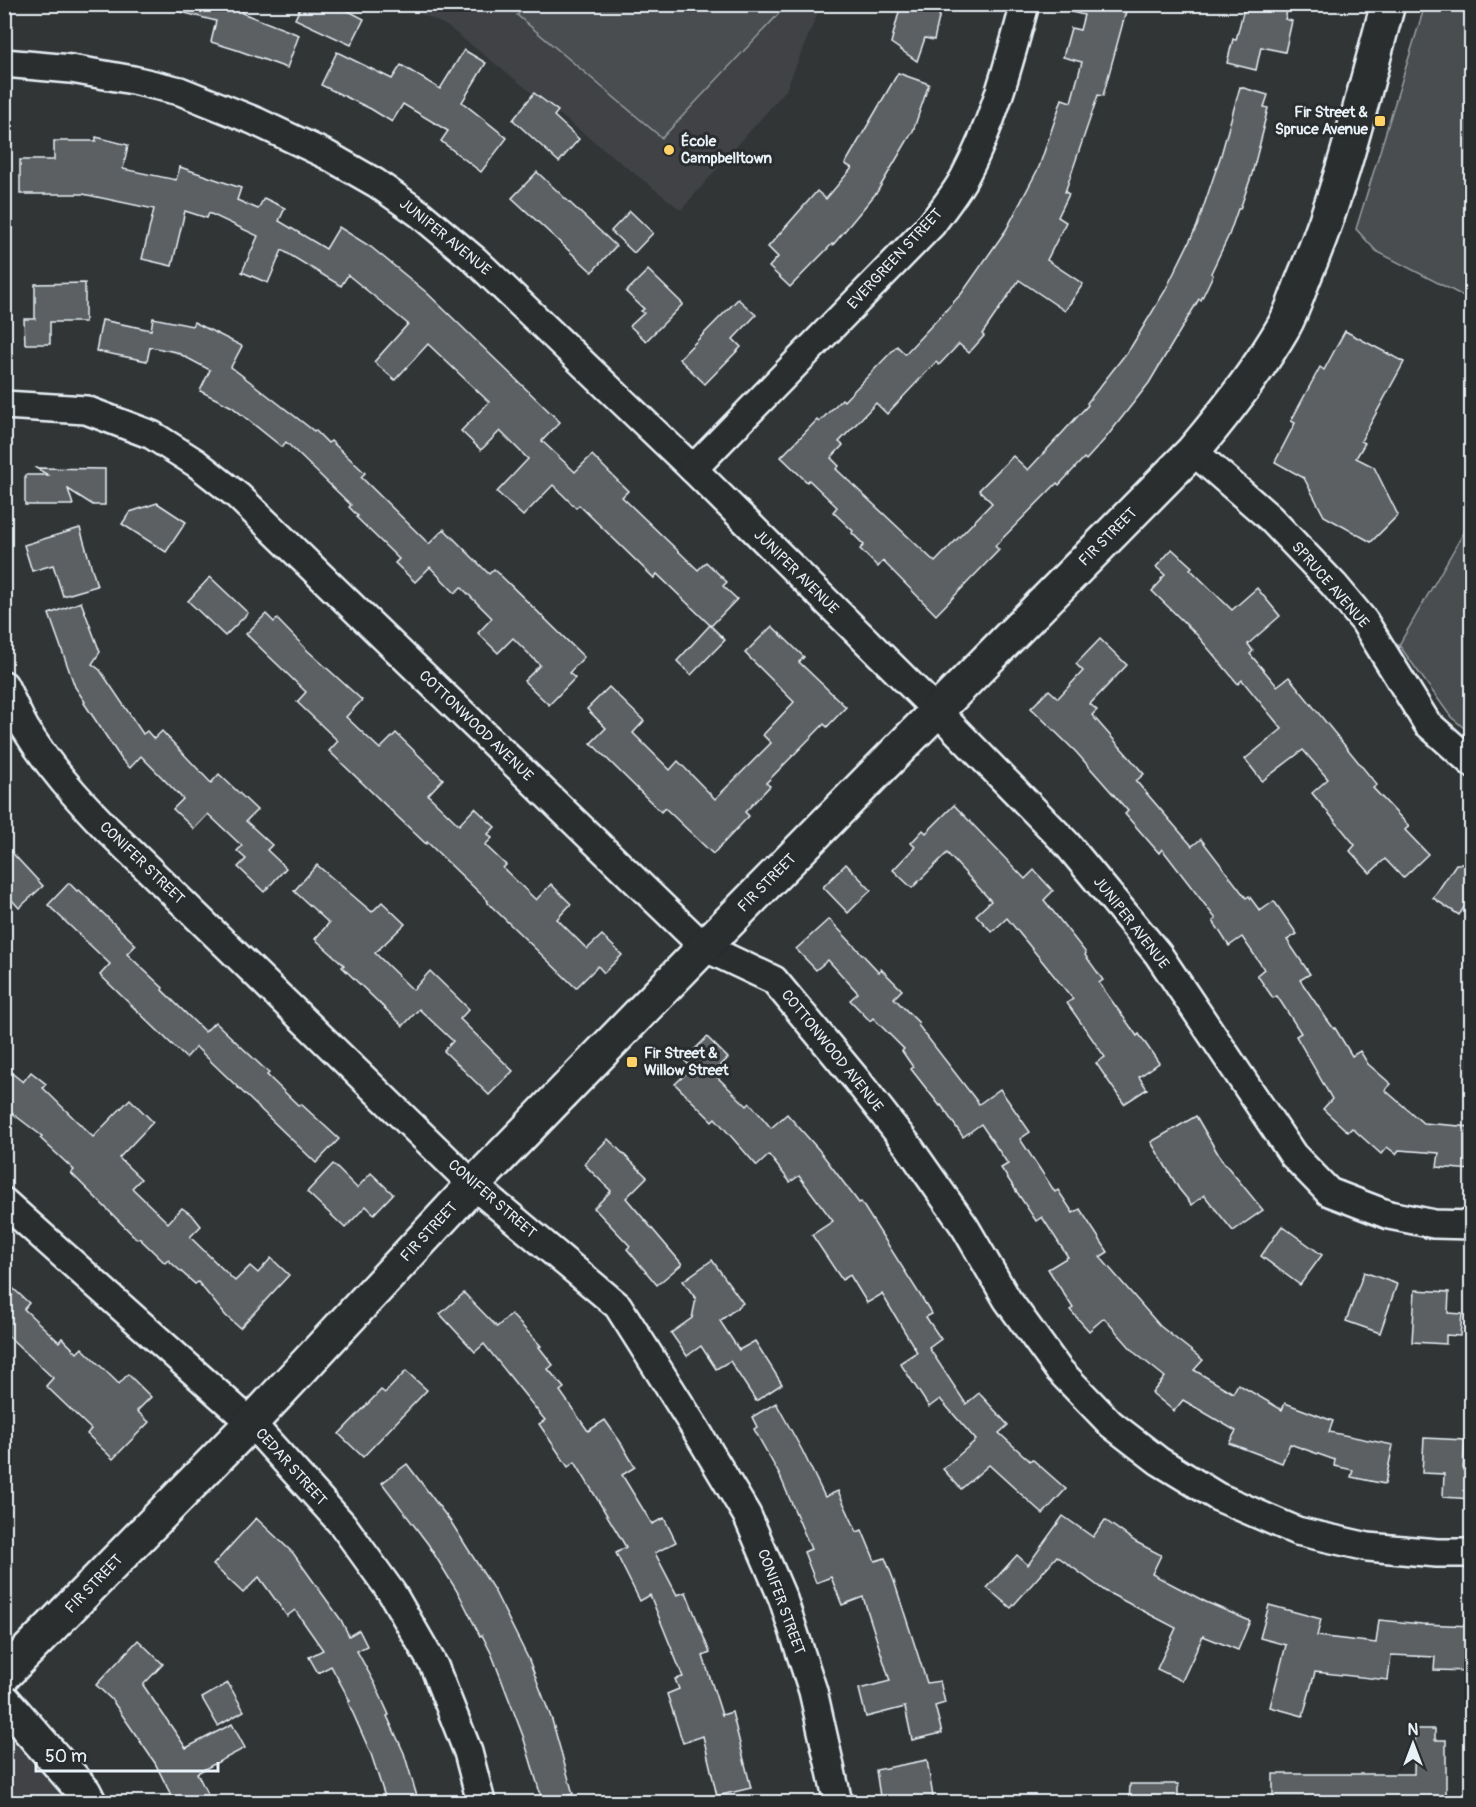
<svg xmlns="http://www.w3.org/2000/svg" width="1476" height="1807" font-family="Pangolin,sans-serif">
<style>
.built{fill:#3f4244}
.green{fill:#494d4f;stroke:#989fa4;stroke-width:1.5}
.building{fill:#5c6063;stroke:#e8f1f8;stroke-width:1.5}
.lines{fill:none;stroke-linecap:round;stroke-linejoin:round}
.minor-casing{stroke:#e8f1f8;stroke-width:32}
.tertiary-casing{stroke:#e8f1f8;stroke-width:38}
.minor{stroke:#2a2d2e;stroke-width:27}
.tertiary{stroke:#2a2d2e;stroke-width:33}
.poi-dot{fill:#ffd166;stroke:#2a2d2e;stroke-width:2}
.labels{text-anchor:middle;dominant-baseline:central;stroke-width:6;stroke-linejoin:round;paint-order:stroke}
.poi-label{font-size:15px;font-weight:bold;fill:#e8f1f8;stroke:#2a2d2e;text-anchor:start}
.street-label{font-size:15px;fill:#e8f1f8;stroke:#2a2d2e}
</style>
<rect width="100%" height="100%" fill="#323536"/>
<filter id="ink" filterUnits="userSpaceOnUse"><feTurbulence type="fractalNoise" baseFrequency=".0167" numOctaves="2"/><feDisplacementMap in="SourceGraphic" scale="12" xChannelSelector="R" yChannelSelector="G"/><feConvolveMatrix kernelMatrix="1 2 1 2 8 2 1 2 1" color-interpolation-filters="sRGB"/></filter>
<g filter="url(#ink)">
<g class="built">
<path d="M 403,5 L 821,5 L 786,90 L 681,210 L 447,26 Z"/>
<path d="M 4,1737 L 18,1738 L 60,1787 L 69,1802 L 5,1802 Z"/>
</g>
<g class="green">
<path d="M 528,5 L 528,4 L 787,5 L 662,138 L 517,15 Z"/>
<path d="M 1425,5 L 1471,5 L 1471,300 L 1376,251 L 1356,229 Z"/>
<path d="M 1471,520 L 1471,734 L 1451,717 L 1399,645 Z"/>
</g>
<g class="building">
<path d="M 178,4 L 245,4 L 242,13 L 299,35 L 287,68 L 237,50 L 211,42 L 216,21 L 177,11 Z"/>
<path d="M 302,4 L 335,4 L 364,19 L 351,45 L 295,19 Z"/>
<path d="M 901,4 L 942,4 L 934,40 L 925,38 L 917,61 L 891,43 Z"/>
<path d="M 1071,4 L 1128,4 L 1103,96 L 1098,95 L 1065,192 L 1069,194 L 1058,217 L 1066,222 L 1047,260 L 1083,284 L 1065,311 L 1019,280 L 982,334 L 984,336 L 969,353 L 959,344 L 939,365 L 936,362 L 887,414 L 876,403 L 839,442 L 843,445 L 831,458 L 839,466 L 836,469 L 935,562 L 992,503 L 979,490 L 1013,456 L 1028,470 L 1088,405 L 1087,403 L 1131,347 L 1165,291 L 1197,226 L 1221,155 L 1240,87 L 1268,95 L 1264,107 L 1268,108 L 1263,128 L 1264,128 L 1252,174 L 1240,209 L 1238,209 L 1229,235 L 1211,273 L 1213,275 L 1201,300 L 1199,299 L 1149,383 L 1105,439 L 1086,460 L 1084,458 L 1059,485 L 1057,483 L 995,546 L 999,550 L 936,615 L 883,561 L 878,567 L 860,549 L 864,545 L 852,533 L 853,531 L 833,512 L 837,507 L 809,480 L 807,482 L 781,457 L 817,420 L 819,422 L 842,399 L 844,401 L 897,346 L 905,354 L 962,293 L 1006,230 L 1039,167 L 1062,99 L 1071,102 L 1082,62 L 1063,57 L 1071,28 L 1080,30 L 1084,15 L 1071,12 Z"/>
<path d="M 1245,4 L 1289,4 L 1285,19 L 1292,21 L 1285,52 L 1261,47 L 1256,70 L 1227,63 L 1233,39 L 1236,40 Z"/>
<path d="M 464,50 L 486,63 L 462,102 L 507,138 L 481,172 L 441,141 L 448,131 L 403,104 L 392,122 L 371,109 L 321,85 L 337,52 L 392,79 L 401,65 L 440,89 Z"/>
<path d="M 898,73 L 929,84 L 913,131 L 877,192 L 833,245 L 832,244 L 790,287 L 769,267 L 778,257 L 768,247 L 817,191 L 826,199 L 852,168 L 845,164 Z"/>
<path d="M 534,93 L 558,111 L 554,116 L 579,139 L 559,162 L 513,120 Z"/>
<path d="M 96,137 L 128,145 L 123,169 L 176,180 L 180,167 L 241,188 L 237,200 L 258,209 L 264,198 L 285,208 L 279,221 L 326,249 L 339,227 L 371,247 L 426,292 L 560,422 L 542,441 L 575,472 L 592,455 L 628,491 L 622,497 L 698,570 L 706,562 L 727,582 L 723,586 L 737,599 L 711,626 L 657,574 L 654,578 L 579,505 L 576,508 L 553,485 L 523,516 L 497,492 L 528,459 L 500,431 L 481,450 L 461,431 L 489,402 L 428,344 L 395,380 L 374,362 L 408,324 L 348,275 L 341,286 L 282,250 L 268,283 L 242,272 L 258,236 L 209,213 L 207,218 L 185,211 L 172,266 L 142,259 L 154,209 L 83,194 L 20,194 L 20,160 L 54,160 L 54,141 L 96,141 Z"/>
<path d="M 537,172 L 616,246 L 592,272 L 512,198 Z"/>
<path d="M 630,211 L 653,233 L 634,253 L 611,231 Z"/>
<path d="M 648,270 L 683,304 L 646,341 L 630,326 L 644,313 L 641,311 L 644,309 L 626,292 Z"/>
<path d="M 85,283 L 85,322 L 50,322 L 50,344 L 25,344 L 24,319 L 35,319 L 35,284 Z"/>
<path d="M 738,299 L 756,315 L 733,339 L 741,347 L 705,384 L 679,359 Z"/>
<path d="M 153,318 L 192,326 L 194,322 L 242,346 L 231,367 L 314,431 L 315,430 L 328,443 L 331,441 L 365,473 L 361,477 L 429,544 L 444,529 L 489,574 L 494,569 L 584,657 L 569,673 L 575,678 L 549,705 L 524,681 L 540,665 L 513,638 L 498,653 L 478,633 L 492,618 L 461,587 L 455,593 L 430,567 L 415,582 L 395,563 L 399,559 L 356,517 L 358,516 L 349,507 L 351,505 L 286,442 L 282,447 L 232,407 L 200,391 L 210,370 L 176,352 L 150,347 L 147,361 L 96,351 L 102,320 L 151,330 Z"/>
<path d="M 1345,331 L 1404,362 L 1361,441 L 1365,443 L 1356,458 L 1374,467 L 1398,515 L 1371,542 L 1324,516 L 1304,478 L 1275,462 L 1295,423 L 1291,421 L 1320,367 L 1324,370 Z"/>
<path d="M 36,468 L 105,469 L 105,505 L 93,505 L 68,489 L 73,505 L 25,505 L 25,475 L 48,475 Z"/>
<path d="M 157,503 L 186,522 L 166,552 L 122,524 L 130,512 Z"/>
<path d="M 80,528 L 97,586 L 63,596 L 53,565 L 32,571 L 24,545 Z"/>
<path d="M 1172,549 L 1192,567 L 1190,569 L 1232,610 L 1257,588 L 1280,616 L 1248,644 L 1253,651 L 1250,654 L 1277,686 L 1289,677 L 1377,785 L 1373,788 L 1409,826 L 1405,830 L 1428,854 L 1403,878 L 1385,859 L 1370,873 L 1350,851 L 1355,845 L 1312,793 L 1328,779 L 1303,750 L 1262,781 L 1245,759 L 1282,729 L 1242,680 L 1238,684 L 1197,635 L 1152,591 L 1162,580 L 1161,579 L 1165,575 L 1156,567 Z"/>
<path d="M 210,577 L 248,613 L 225,636 L 188,601 Z"/>
<path d="M 81,602 L 100,652 L 92,664 L 100,670 L 143,734 L 147,731 L 154,739 L 162,731 L 211,783 L 219,774 L 257,810 L 246,821 L 272,845 L 267,850 L 286,868 L 264,892 L 238,867 L 246,859 L 237,851 L 242,846 L 208,814 L 194,829 L 173,809 L 183,799 L 141,756 L 130,768 L 122,760 L 84,703 L 85,702 L 75,687 L 49,614 Z"/>
<path d="M 266,614 L 274,622 L 277,619 L 308,651 L 362,700 L 346,717 L 380,749 L 396,733 L 443,779 L 428,795 L 459,825 L 475,808 L 495,827 L 488,834 L 492,838 L 485,845 L 506,865 L 503,868 L 536,900 L 551,884 L 571,904 L 557,919 L 587,949 L 602,935 L 622,955 L 604,973 L 598,966 L 576,988 L 487,902 L 488,901 L 427,842 L 426,844 L 329,751 L 338,741 L 297,702 L 306,692 L 246,634 Z"/>
<path d="M 710,625 L 725,640 L 691,675 L 677,661 Z"/>
<path d="M 772,626 L 804,657 L 799,662 L 846,707 L 827,727 L 824,724 L 766,783 L 770,786 L 745,812 L 749,816 L 713,854 L 665,808 L 661,812 L 591,743 L 606,728 L 587,709 L 609,687 L 644,721 L 633,733 L 670,770 L 678,761 L 715,799 L 771,743 L 763,735 L 794,702 L 745,653 Z"/>
<path d="M 1100,639 L 1127,665 L 1090,704 L 1097,710 L 1092,715 L 1144,774 L 1136,781 L 1192,846 L 1201,839 L 1246,898 L 1249,896 L 1260,911 L 1274,901 L 1297,934 L 1287,940 L 1310,974 L 1300,980 L 1326,1018 L 1334,1029 L 1335,1028 L 1352,1056 L 1360,1051 L 1368,1064 L 1391,1084 L 1385,1090 L 1423,1123 L 1472,1127 L 1472,1170 L 1437,1167 L 1439,1153 L 1399,1150 L 1396,1154 L 1387,1147 L 1381,1154 L 1352,1128 L 1348,1132 L 1323,1109 L 1332,1099 L 1296,1036 L 1301,1033 L 1277,996 L 1273,998 L 1257,975 L 1264,969 L 1242,937 L 1229,946 L 1213,921 L 1216,919 L 1162,849 L 1159,853 L 1125,814 L 1128,811 L 1076,752 L 1031,708 L 1049,690 L 1058,698 L 1083,671 L 1076,664 Z"/>
<path d="M 954,805 L 1025,879 L 1034,870 L 1053,891 L 1044,900 L 1086,953 L 1085,955 L 1103,980 L 1099,983 L 1137,1036 L 1139,1034 L 1159,1063 L 1139,1077 L 1147,1089 L 1124,1104 L 1096,1063 L 1105,1057 L 1067,1003 L 1073,999 L 1007,918 L 992,932 L 976,915 L 991,901 L 947,853 L 912,888 L 893,870 L 915,847 L 911,843 L 923,830 L 926,833 Z"/>
<path d="M 4,844 L 43,886 L 19,908 L 4,891 Z"/>
<path d="M 846,864 L 871,890 L 848,913 L 823,887 Z"/>
<path d="M 1456,864 L 1463,864 L 1472,870 L 1472,911 L 1465,906 L 1459,915 L 1433,898 Z"/>
<path d="M 317,865 L 372,912 L 382,902 L 405,924 L 375,953 L 413,990 L 430,971 L 469,1009 L 460,1019 L 513,1071 L 489,1095 L 444,1051 L 453,1041 L 419,1009 L 403,1026 L 342,967 L 344,965 L 315,939 L 329,923 L 294,891 Z"/>
<path d="M 69,883 L 77,891 L 79,890 L 136,945 L 127,954 L 163,988 L 162,990 L 205,1032 L 215,1022 L 269,1073 L 267,1075 L 299,1106 L 301,1104 L 339,1139 L 316,1163 L 196,1047 L 186,1058 L 100,975 L 110,964 L 48,905 Z"/>
<path d="M 829,919 L 879,972 L 881,969 L 902,990 L 894,998 L 919,1023 L 918,1025 L 979,1104 L 1000,1089 L 1030,1132 L 1020,1139 L 1055,1192 L 1058,1190 L 1073,1213 L 1080,1209 L 1108,1252 L 1100,1257 L 1160,1326 L 1203,1360 L 1194,1370 L 1233,1393 L 1238,1384 L 1282,1410 L 1285,1403 L 1333,1421 L 1329,1432 L 1393,1445 L 1385,1484 L 1351,1477 L 1353,1470 L 1334,1466 L 1335,1460 L 1290,1444 L 1282,1463 L 1229,1443 L 1236,1431 L 1183,1400 L 1174,1411 L 1152,1393 L 1165,1377 L 1135,1353 L 1104,1318 L 1089,1331 L 1070,1310 L 1073,1308 L 1048,1269 L 1068,1257 L 1042,1217 L 1036,1221 L 1001,1168 L 1008,1164 L 981,1124 L 963,1137 L 941,1105 L 940,1106 L 911,1069 L 913,1067 L 902,1051 L 904,1049 L 873,1018 L 870,1021 L 850,1000 L 858,993 L 828,960 L 816,970 L 796,949 Z"/>
<path d="M 707,1037 L 728,1058 L 713,1073 L 747,1106 L 750,1103 L 771,1128 L 787,1114 L 819,1150 L 859,1203 L 861,1202 L 932,1314 L 926,1317 L 941,1339 L 929,1348 L 966,1404 L 979,1393 L 1008,1425 L 999,1433 L 1030,1461 L 1032,1459 L 1066,1489 L 1043,1514 L 989,1465 L 961,1489 L 943,1469 L 976,1440 L 940,1399 L 929,1407 L 900,1363 L 917,1352 L 882,1294 L 867,1303 L 850,1275 L 842,1280 L 812,1235 L 833,1221 L 799,1176 L 790,1182 L 769,1155 L 757,1166 L 715,1118 L 712,1121 L 675,1084 L 692,1068 L 684,1060 Z"/>
<path d="M 4,1067 L 23,1082 L 31,1072 L 46,1084 L 43,1088 L 93,1137 L 130,1099 L 153,1122 L 119,1158 L 141,1179 L 132,1188 L 168,1223 L 182,1208 L 193,1216 L 201,1226 L 190,1237 L 235,1281 L 250,1266 L 258,1273 L 271,1258 L 289,1275 L 240,1328 L 226,1316 L 198,1282 L 195,1284 L 168,1260 L 165,1263 L 139,1238 L 137,1239 L 71,1173 L 74,1170 L 40,1138 L 42,1136 L 4,1107 Z"/>
<path d="M 1196,1116 L 1221,1159 L 1263,1210 L 1233,1231 L 1204,1195 L 1192,1205 L 1179,1189 L 1151,1142 Z"/>
<path d="M 608,1139 L 647,1177 L 626,1198 L 682,1264 L 657,1285 L 627,1249 L 630,1246 L 594,1208 L 611,1191 L 584,1164 Z"/>
<path d="M 333,1164 L 357,1188 L 371,1173 L 393,1194 L 374,1214 L 366,1206 L 345,1228 L 307,1192 Z"/>
<path d="M 1282,1226 L 1322,1255 L 1300,1285 L 1261,1256 Z"/>
<path d="M 712,1260 L 743,1303 L 720,1321 L 739,1350 L 755,1341 L 782,1384 L 756,1401 L 730,1361 L 716,1369 L 701,1346 L 687,1356 L 671,1333 L 692,1318 L 696,1299 L 683,1281 Z"/>
<path d="M 1364,1272 L 1397,1284 L 1380,1333 L 1346,1321 Z"/>
<path d="M 4,1280 L 29,1303 L 24,1309 L 59,1342 L 62,1338 L 77,1353 L 82,1348 L 119,1384 L 128,1374 L 151,1397 L 137,1411 L 149,1422 L 113,1459 L 87,1434 L 91,1429 L 46,1386 L 53,1378 L 4,1332 Z"/>
<path d="M 1415,1290 L 1449,1292 L 1448,1313 L 1462,1314 L 1460,1336 L 1446,1335 L 1446,1344 L 1412,1342 Z"/>
<path d="M 464,1293 L 497,1327 L 511,1314 L 541,1346 L 539,1347 L 553,1365 L 548,1369 L 564,1388 L 560,1391 L 588,1431 L 605,1420 L 621,1443 L 635,1467 L 622,1475 L 652,1524 L 664,1518 L 676,1542 L 655,1553 L 677,1595 L 686,1592 L 710,1653 L 703,1656 L 722,1715 L 732,1712 L 751,1788 L 717,1796 L 703,1736 L 683,1743 L 667,1694 L 679,1689 L 675,1679 L 683,1677 L 650,1595 L 640,1601 L 616,1553 L 626,1547 L 575,1462 L 568,1467 L 539,1424 L 545,1420 L 484,1344 L 475,1352 L 440,1314 Z"/>
<path d="M 406,1371 L 427,1390 L 363,1457 L 339,1434 L 381,1390 L 385,1393 Z"/>
<path d="M 776,1403 L 802,1450 L 825,1497 L 838,1491 L 857,1532 L 862,1530 L 875,1561 L 885,1558 L 894,1581 L 927,1683 L 940,1681 L 945,1703 L 935,1706 L 942,1733 L 912,1740 L 905,1707 L 866,1717 L 859,1689 L 890,1681 L 863,1597 L 842,1605 L 831,1577 L 816,1583 L 804,1552 L 811,1549 L 780,1476 L 754,1429 L 757,1427 L 752,1417 Z"/>
<path d="M 1424,1438 L 1465,1440 L 1463,1470 L 1472,1470 L 1472,1499 L 1443,1497 L 1444,1474 L 1422,1473 Z"/>
<path d="M 407,1464 L 451,1522 L 494,1590 L 529,1660 L 552,1720 L 573,1794 L 543,1803 L 523,1736 L 492,1655 L 482,1635 L 480,1636 L 460,1596 L 428,1544 L 382,1483 Z"/>
<path d="M 1063,1516 L 1093,1537 L 1105,1520 L 1136,1542 L 1161,1555 L 1152,1574 L 1206,1602 L 1250,1621 L 1238,1650 L 1203,1636 L 1182,1681 L 1157,1669 L 1176,1628 L 1105,1591 L 1057,1556 L 1011,1608 L 987,1588 L 1017,1555 L 1028,1565 Z"/>
<path d="M 256,1518 L 293,1553 L 341,1620 L 349,1636 L 359,1630 L 367,1646 L 357,1651 L 375,1684 L 389,1715 L 387,1716 L 404,1753 L 419,1803 L 387,1803 L 371,1754 L 348,1702 L 350,1701 L 331,1666 L 318,1673 L 309,1657 L 323,1650 L 295,1610 L 287,1616 L 259,1577 L 243,1593 L 213,1565 Z"/>
<path d="M 1269,1605 L 1321,1619 L 1317,1636 L 1376,1643 L 1379,1620 L 1422,1624 L 1472,1626 L 1472,1671 L 1434,1670 L 1435,1657 L 1391,1655 L 1388,1680 L 1315,1672 L 1303,1716 L 1270,1707 L 1286,1645 L 1260,1638 Z"/>
<path d="M 138,1640 L 163,1664 L 143,1685 L 186,1748 L 232,1724 L 245,1748 L 197,1773 L 212,1803 L 175,1803 L 155,1763 L 112,1700 L 96,1685 Z"/>
<path d="M 228,1683 L 244,1711 L 218,1726 L 202,1698 Z"/>
<path d="M 1415,1729 L 1435,1729 L 1435,1740 L 1446,1740 L 1446,1803 L 1273,1803 L 1273,1774 L 1414,1774 Z"/>
<path d="M 927,1760 L 934,1803 L 881,1803 L 876,1770 Z"/>
<path d="M 1130,1784 L 1178,1784 L 1178,1803 L 1129,1803 Z"/>
</g>
<g class="lines">
<defs>
<g id="minor">
<path d="M 4,63 L 71,69 L 133,80 L 180,91 L 255,121 L 327,155 L 376,183 L 420,214 L 475,260 L 693,469 L 936,710 L 1067,844 L 1158,954 L 1293,1155 L 1329,1192 L 1389,1215 L 1434,1224 L 1472,1225"/>
<path d="M 4,405 L 86,410 L 152,435 L 196,463 L 238,496 L 704,947 L 774,980 L 856,1079 L 909,1147 L 965,1227 L 1007,1299 L 1058,1369 L 1111,1424 L 1159,1461 L 1218,1497 L 1297,1531 L 1368,1547 L 1437,1553 L 1472,1553"/>
<path d="M 1193,451 L 1270,518 L 1334,585 L 1364,621 L 1427,723 L 1472,763"/>
<path d="M 693,469 L 932,224 C 943,209 955,194 964,178 C 993,124 1009,63 1025,4"/>
<path d="M 4,685 C 11,699 17,714 25,728 C 48,766 77,798 108,830 L 473,1185 L 618,1306 L 695,1428 L 747,1515 L 783,1599 L 813,1691 L 838,1802"/>
<path d="M 4,1202 L 251,1423 L 343,1525 L 392,1593 L 434,1666 L 468,1752 L 481,1802"/>
</g>
<g id="tertiary">
<path d="M 4,1675 L 251,1423 L 473,1185 L 704,947 L 1193,451 C 1226,412 1258,371 1284,326 C 1293,310 1298,292 1305,275 C 1342,188 1363,95 1388,4"/>
<path d="M 4,1701 L 84,1792 L 89,1802"/>
</g>
</defs>
<use href="#minor" class="minor-casing"/>
<use href="#tertiary" class="tertiary-casing"/>
<use href="#minor" class="minor"/>
<use href="#tertiary" class="tertiary"/>
</g>
</g>
<g class="poi-dot">
<rect x="1374" y="115" width="12" height="12" rx="3"/>
<circle cx="669" cy="150" r="6"/>
<rect x="626" y="1056" width="12" height="12" rx="3"/>
</g>
<g class="labels">
<g class="poi-label">
<text x="1368" y="112" text-anchor="end">Fir Street &amp;<tspan x="1368" dy="17">Spruce Avenue</tspan></text>
<text x="681" y="141">École<tspan x="681" dy="17">Campbelltown</tspan></text>
<text x="644" y="1053">Fir Street &amp;<tspan x="644" dy="17">Willow Street</tspan></text>
</g>
<g class="street-label">
<text transform="translate(445 237) rotate(39)">JUNIPER AVENUE</text>
<text transform="translate(895 259) rotate(-47)">EVERGREEN STREET</text>
<text transform="translate(1108 537) rotate(-45)">FIR STREET</text>
<text transform="translate(796 572) rotate(45)">JUNIPER AVENUE</text>
<text transform="translate(1330 585) rotate(49)">SPRUCE AVENUE</text>
<text transform="translate(476 726) rotate(44)">COTTONWOOD AVENUE</text>
<text transform="translate(142 863) rotate(44)">CONIFER STREET</text>
<text transform="translate(767 883) rotate(-45)">FIR STREET</text>
<text transform="translate(1131 923) rotate(52)">JUNIPER AVENUE</text>
<text transform="translate(832 1051) rotate(51)">COTTONWOOD AVENUE</text>
<text transform="translate(492 1199) rotate(41)">CONIFER STREET</text>
<text transform="translate(429 1232) rotate(-47)">FIR STREET</text>
<text transform="translate(291 1467) rotate(48)">CEDAR STREET</text>
<text transform="translate(94 1584) rotate(-46)">FIR STREET</text>
<text transform="translate(781 1602) rotate(70)">CONIFER STREET</text>
</g>
</g>
<rect width="1476" height="1807" fill="none" stroke="#2a2d2e" stroke-width="24"/>
<rect x="12" y="12" width="1452" height="1783" fill="none" stroke="#e8f1f8" stroke-width="2" filter="url(#ink)"/>
<g transform="translate(1413 1744)" stroke="#2a2d2e" stroke-width="4.5" paint-order="stroke">
<path d="M0-4.5L10 22L0 15L-10 22Z" fill="#e8f1f8"/>
<text y="-9" font-size="16" font-weight="bold" text-anchor="middle" fill="#e8f1f8">N</text>
</g>
<path d="M36 1762v9h182v-9" fill="none" stroke="#e8f1f8" stroke-width="3"/>
<text x="45" y="1762" font-size="18" fill="#e8f1f8" stroke="#2a2d2e" stroke-width="4.5" paint-order="stroke">50 m</text>
</svg>
